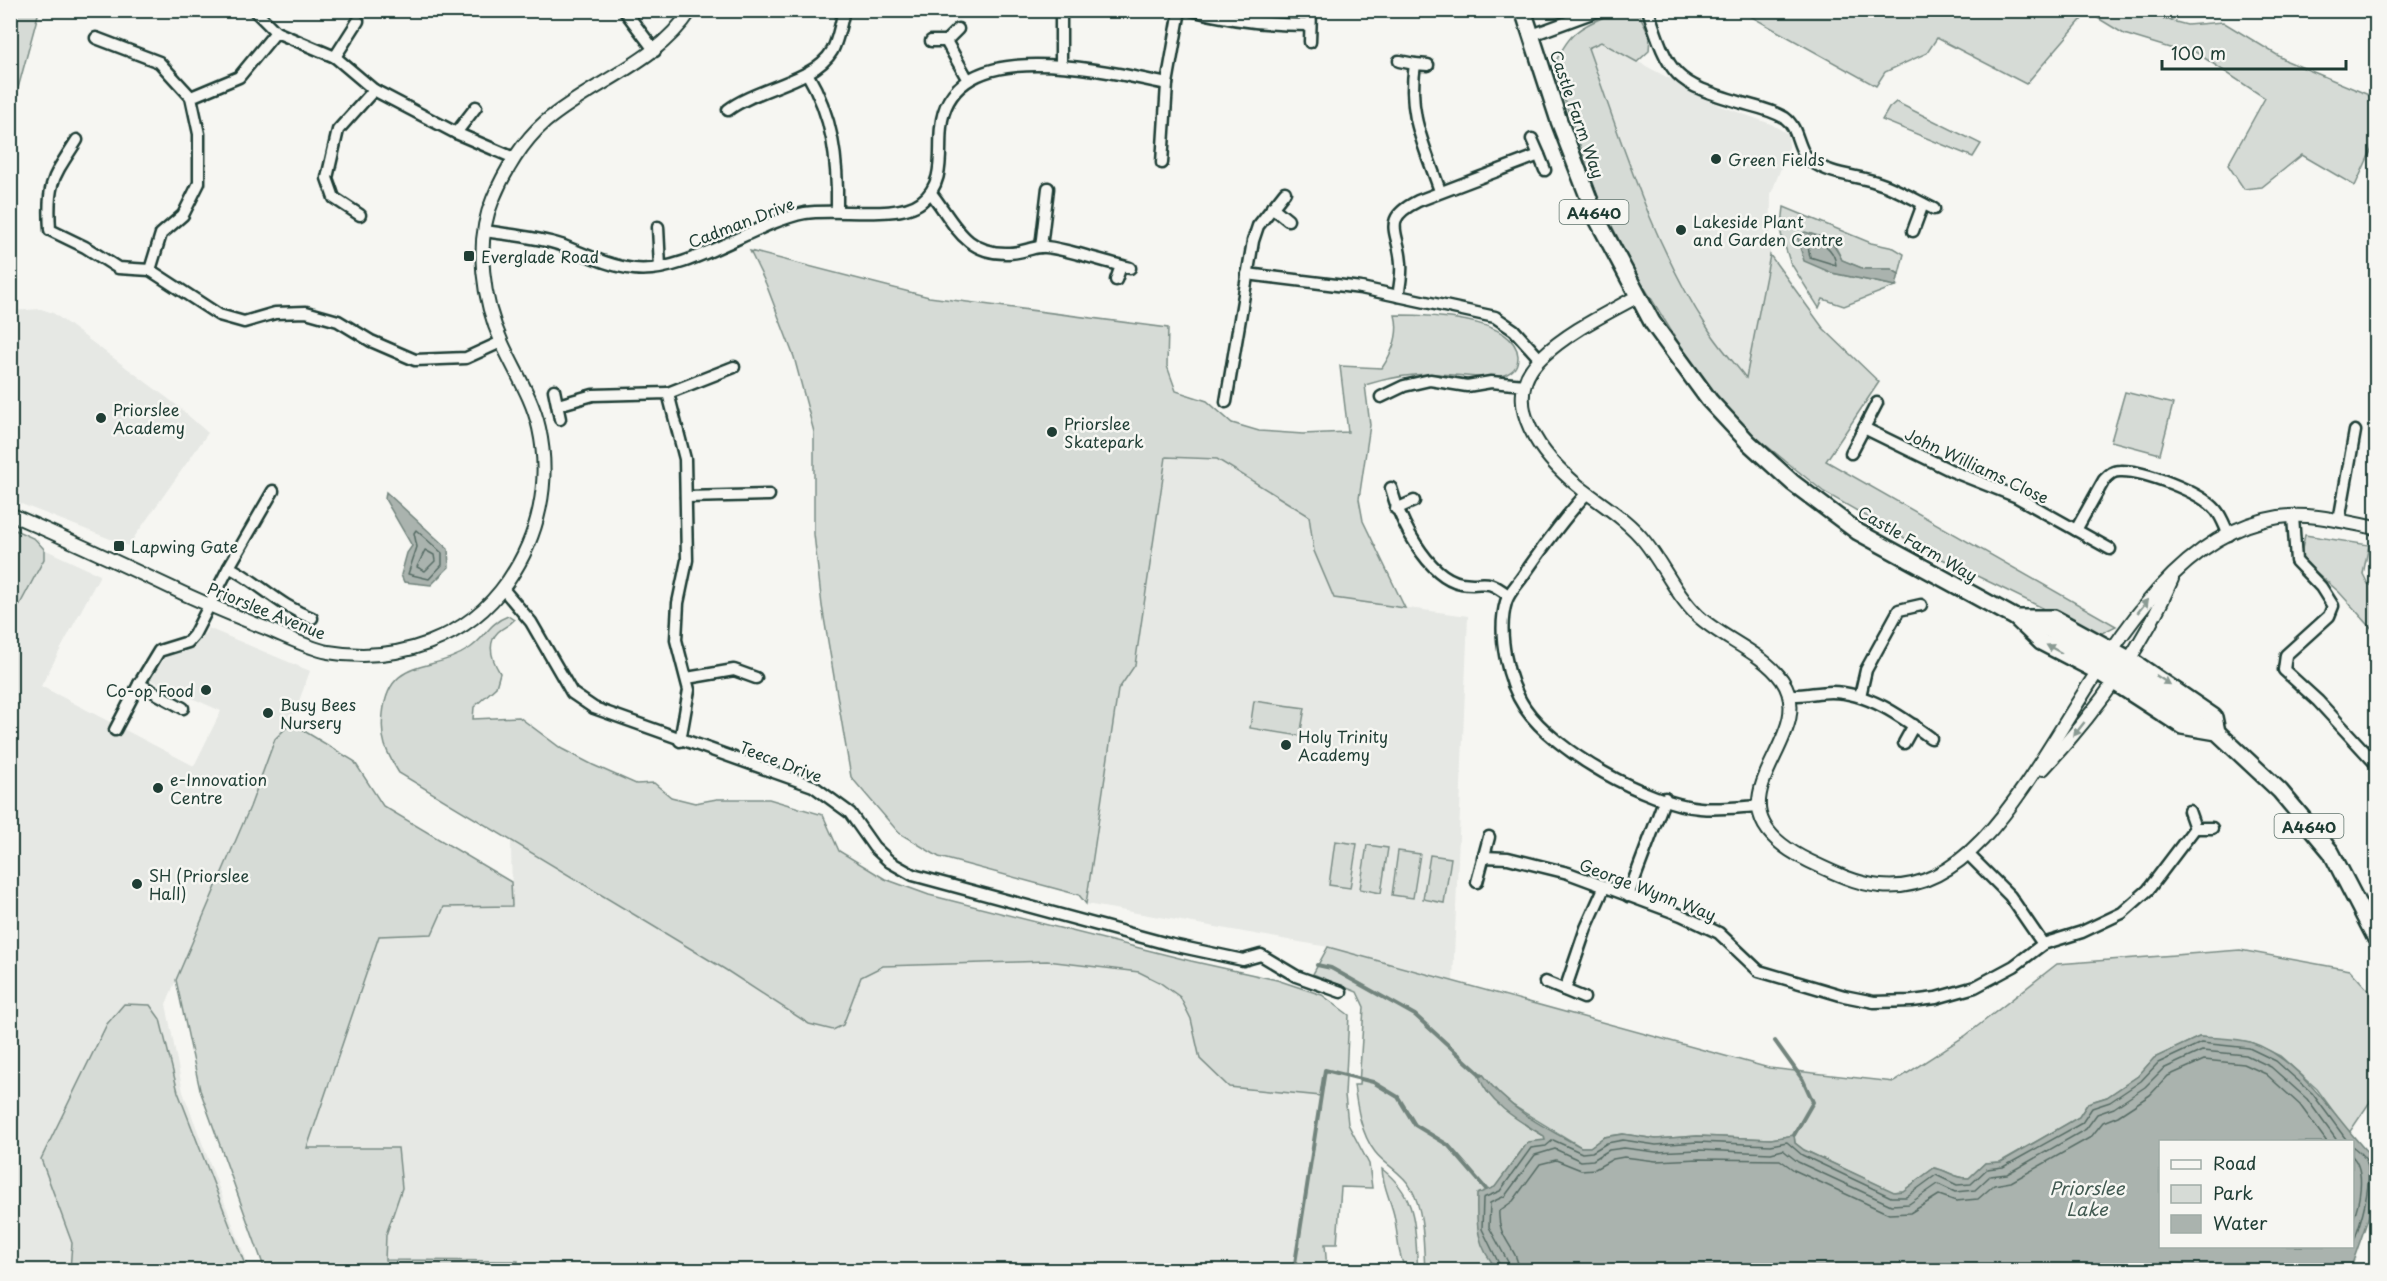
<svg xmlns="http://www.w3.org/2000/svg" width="2387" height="1281" font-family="'Playpen Sans',sans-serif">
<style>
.built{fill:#e6e8e4}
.green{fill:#d6dbd6;stroke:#7a8c85;stroke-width:1.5}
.water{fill:#aab3ae;stroke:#72847d;stroke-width:1.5;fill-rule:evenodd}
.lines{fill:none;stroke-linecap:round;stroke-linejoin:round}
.shore{stroke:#576c65;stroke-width:1.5}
.stream{stroke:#72847d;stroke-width:4}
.minor-casing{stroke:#1f3d34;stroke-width:15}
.tertiary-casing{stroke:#1f3d34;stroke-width:16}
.primary-casing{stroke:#1f3d34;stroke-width:20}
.minor{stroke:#f6f6f2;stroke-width:10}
.tertiary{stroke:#f6f6f2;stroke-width:12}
.primary{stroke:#f6f6f2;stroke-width:15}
.oneway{fill:#8a9a93}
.poi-dot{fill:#1f3d34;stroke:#f6f6f2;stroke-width:2}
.labels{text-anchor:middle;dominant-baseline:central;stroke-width:5;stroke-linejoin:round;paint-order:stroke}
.shield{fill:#f6f6f2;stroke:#60746d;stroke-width:1.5}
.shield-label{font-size:15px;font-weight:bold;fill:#1f3d34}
.street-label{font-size:16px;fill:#1f3d34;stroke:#f6f6f2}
.poi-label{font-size:16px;fill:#1f3d34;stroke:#f6f6f2;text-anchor:start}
.water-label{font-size:18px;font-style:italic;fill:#425a52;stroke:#f6f6f2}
</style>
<rect width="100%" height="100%" fill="#f6f6f2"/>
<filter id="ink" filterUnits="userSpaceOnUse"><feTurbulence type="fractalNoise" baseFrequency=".0167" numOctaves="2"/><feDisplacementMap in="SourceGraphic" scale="12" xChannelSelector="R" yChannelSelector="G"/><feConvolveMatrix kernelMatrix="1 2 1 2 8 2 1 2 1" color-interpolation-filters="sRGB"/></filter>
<g filter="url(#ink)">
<g class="built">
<path d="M 1601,42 L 1721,106 L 1771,124 L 1788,134 L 1789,147 L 1771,194 L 1770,255 L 1746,379 L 1707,327 L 1669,259 L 1638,186 L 1588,48 Z"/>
<path d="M 41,309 L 53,313 L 174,403 L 208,433 L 128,546 L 11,500 L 10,311 Z"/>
<path d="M 1166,457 L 1217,459 L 1309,516 L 1314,551 L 1334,598 L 1468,616 L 1453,982 L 1328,947 L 1086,904 L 1118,689 L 1135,665 Z"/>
<path d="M 44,549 L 100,575 L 41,686 L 194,766 L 221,711 L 149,679 L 169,653 L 197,642 L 205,635 L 208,628 L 310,671 L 291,723 L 275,739 L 251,802 L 166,1004 L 183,1092 L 250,1270 L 11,1270 L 10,621 L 44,560 Z"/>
<path d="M 511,841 L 726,970 L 809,1024 L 861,977 L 883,966 L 1047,961 L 1139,972 L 1159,982 L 1180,997 L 1191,1019 L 1200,1059 L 1229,1087 L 1321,1095 L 1295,1270 L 517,1270 L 517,1261 L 385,1260 L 386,1235 L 402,1188 L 306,1148 L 379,936 L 432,934 L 444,907 L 512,906 Z"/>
</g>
<g class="green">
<path d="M 11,10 L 39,11 L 11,114 L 10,11 Z"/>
<path d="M 2152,10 L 2157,17 L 2187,25 L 2223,22 L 2287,61 L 2376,98 L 2376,140 L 2355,186 L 2302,155 L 2262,187 L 2244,189 L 2228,165 L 2265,98 L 2194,51 L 2173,49 L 2124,34 L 2088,12 L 2026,84 L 1937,38 L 1927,53 L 1885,72 L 1876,86 L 1750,16 L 1746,11 Z"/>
<path d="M 1618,11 L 1638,12 L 1650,36 L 1649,51 L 1637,62 L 1601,42 L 1588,48 C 1622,142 1652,243 1707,327 C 1718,345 1733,361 1746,378 L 1770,255 L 1823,328 L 1879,382 L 1826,461 L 2116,626 L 2098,635 L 1936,556 L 1824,492 L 1737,422 L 1678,342 L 1636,274 L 1599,200 L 1553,67 C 1572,27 1580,28 1618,11 Z"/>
<path d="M 1896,102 L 1981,144 L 1973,157 L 1882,120 L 1889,108 Z"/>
<path d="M 1784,207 L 1871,243 L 1894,248 L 1904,254 L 1899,274 L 1891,269 L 1864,269 L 1842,260 C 1836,247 1833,239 1818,236 L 1832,273 L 1896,286 L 1844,306 L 1823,299 L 1819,308 L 1790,262 L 1781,234 Z"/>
<path d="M 750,251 L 929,297 L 1168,328 L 1167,366 L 1176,391 L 1207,401 L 1232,423 L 1259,431 L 1303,434 L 1348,432 L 1340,366 L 1382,368 C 1392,353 1400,333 1395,315 C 1422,315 1515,316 1518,356 C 1518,365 1515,370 1507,374 C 1489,382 1454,373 1433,374 C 1411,374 1387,378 1365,385 L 1370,425 L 1359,499 L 1363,521 L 1405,608 L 1334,598 L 1314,551 L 1309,516 L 1217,459 L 1166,457 L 1135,665 L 1118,690 L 1086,904 L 1079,895 L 939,857 L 899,833 L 851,777 L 822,606 L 814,534 L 814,432 L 794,357 L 766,284 Z"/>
<path d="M 2125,392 L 2173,404 L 2160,454 L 2111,441 Z"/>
<path d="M 11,528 L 35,539 L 44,549 L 44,559 L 11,621 Z"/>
<path d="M 2305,535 L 2369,545 L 2363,574 L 2368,584 L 2376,587 L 2376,633 L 2339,592 L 2300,558 Z"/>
<path d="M 508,616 L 514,620 C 509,626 503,627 498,632 C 486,644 492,660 500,673 L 496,687 L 474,707 L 473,719 L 519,717 L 562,749 L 593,765 L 636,784 L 654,783 L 671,797 L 695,803 L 717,799 L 769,799 L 823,815 L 839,851 L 885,879 L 929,895 L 1191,961 L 1277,980 L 1322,995 L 1349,1015 L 1345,1095 L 1348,1124 L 1369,1164 L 1372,1188 L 1341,1187 L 1337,1244 L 1325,1244 L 1327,1270 L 1294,1270 L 1321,1096 L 1229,1087 L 1200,1059 L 1191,1019 L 1180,997 L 1159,982 L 1139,972 L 1047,961 L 883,966 L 861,977 L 843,1025 L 833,1030 L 809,1024 L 726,970 L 399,773 C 386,752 380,739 383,714 C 389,655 432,674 470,648 C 485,638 489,623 508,616 Z"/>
<path d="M 1254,701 L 1305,708 L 1300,736 L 1250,728 Z"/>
<path d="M 291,723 L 354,761 L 383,806 L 511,882 L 512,906 L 444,907 L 432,934 L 379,936 L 307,1148 L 398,1148 L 402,1188 L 386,1235 L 385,1260 L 518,1261 L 517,1270 L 265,1270 L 200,1090 L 176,980 L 250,807 L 275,739 Z"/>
<path d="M 1335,841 L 1357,844 L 1350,888 L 1329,885 Z"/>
<path d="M 1367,845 L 1388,848 L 1381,893 L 1360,889 Z"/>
<path d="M 1398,851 L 1420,854 L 1413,898 L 1392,895 Z"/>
<path d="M 1430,855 L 1451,858 L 1444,903 L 1423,899 Z"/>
<path d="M 1328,947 L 1769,1068 L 1894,1082 L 1965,1036 L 2057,964 L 2240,950 L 2350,970 L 2370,992 L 2376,1041 L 2376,1093 L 2349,1133 L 2317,1089 L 2280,1056 L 2250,1042 L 2199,1037 L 2154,1058 L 2138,1076 L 2107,1097 L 2088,1103 L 2079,1117 L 2000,1162 L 1985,1163 L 1969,1178 C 1955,1179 1948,1170 1934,1168 L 1903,1191 L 1893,1192 L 1804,1150 L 1795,1143 L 1794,1135 L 1771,1139 L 1697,1136 L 1656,1139 L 1623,1134 L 1604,1137 L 1590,1147 L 1581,1147 L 1512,1105 L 1479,1077 L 1527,1126 L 1544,1136 L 1545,1141 L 1528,1142 L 1495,1187 L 1491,1263 L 1499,1270 L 1425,1270 C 1423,1243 1425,1213 1411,1188 C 1402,1172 1386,1166 1375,1152 C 1361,1134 1357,1107 1354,1085 L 1359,1085 L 1364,1007 L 1357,992 L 1313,974 Z"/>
<path d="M 124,1004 L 150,1005 L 160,1019 L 178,1092 L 247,1270 L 70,1270 L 72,1243 L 41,1159 L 107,1024 Z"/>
<path d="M 1382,1169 C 1419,1198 1414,1227 1418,1270 L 1406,1270 C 1397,1254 1398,1233 1394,1215 C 1390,1198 1383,1187 1382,1169 Z"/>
</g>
<g class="water">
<path d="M 1805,232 C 1828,239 1831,238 1842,260 L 1864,269 L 1891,269 L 1899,274 L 1896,286 L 1832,273 L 1804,261 L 1797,236 Z"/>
<path d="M 386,492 L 448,549 L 449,567 L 431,585 L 404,582 L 401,575 L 407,553 L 412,546 L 385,499 Z"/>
<path d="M 2199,1037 C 2216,1038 2234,1038 2250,1042 C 2300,1057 2336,1120 2371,1156 L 2371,1210 L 2350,1270 L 1499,1270 C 1476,1249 1476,1222 1477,1194 L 1495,1187 L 1528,1142 L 1545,1140 L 1544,1136 C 1521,1122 1488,1104 1479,1076 L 1482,1073 C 1506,1108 1545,1128 1581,1147 L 1590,1147 L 1604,1137 L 1623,1134 L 1656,1139 L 1697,1136 L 1771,1139 L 1794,1135 L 1795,1143 L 1804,1150 L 1894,1192 L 1903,1191 L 1934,1168 C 1948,1170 1955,1179 1969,1178 L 1985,1163 L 2001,1162 L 2079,1117 L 2088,1103 L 2107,1097 L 2138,1076 L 2154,1058 ZM 2160,1142 L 2352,1142 L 2352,1246 L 2160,1246 Z"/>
</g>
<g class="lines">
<g class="shore">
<path d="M 1807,240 C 1823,242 1834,248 1836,265 L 1810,257 Z"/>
<path d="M 416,530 L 442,553 L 442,565 L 429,579 L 408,574 L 417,547 L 414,533 Z"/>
<path d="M 425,550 L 434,555 L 435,561 L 425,571 L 417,567 Z"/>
<path d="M 2352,1146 C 2357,1150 2363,1155 2366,1160 C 2374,1181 2360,1225 2352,1246"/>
<path d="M 2352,1156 C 2367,1171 2359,1205 2352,1222"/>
<path d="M 1502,1270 L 1482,1229 L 1483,1198 L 1500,1191 L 1531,1148 L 1546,1146 L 1553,1140 L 1582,1153 L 1592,1152 L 1607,1143 L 1623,1140 L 1656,1145 L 1697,1142 L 1771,1145 L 1787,1142 L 1802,1155 L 1891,1197 L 1906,1197 L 1936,1175 L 1957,1185 L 1971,1184 L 1987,1169 L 2003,1167 L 2082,1123 L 2092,1108 L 2110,1102 L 2141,1081 L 2158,1063 L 2201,1043 L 2249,1048 L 2276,1061 L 2312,1093 L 2348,1142"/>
<path d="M 1510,1270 L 1508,1262 L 1489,1227 L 1490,1203 L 1505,1196 L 1535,1155 L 1555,1149 L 1581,1161 L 1593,1160 L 1609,1150 L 1624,1148 L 1656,1152 L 1698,1150 L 1771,1153 L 1783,1150 L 1798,1162 L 1891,1205 L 1909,1204 L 1938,1184 L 1955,1192 L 1975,1190 L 1990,1176 L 2007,1174 L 2086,1129 L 2097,1114 L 2114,1108 L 2145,1087 L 2163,1069 L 2202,1051 L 2246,1055 L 2271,1067 L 2307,1099 L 2338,1142"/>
<path d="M 1519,1270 C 1518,1248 1497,1239 1499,1211 L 1513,1201 L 1540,1164 L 1556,1160 L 1581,1170 L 1595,1169 L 1613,1159 L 1624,1157 L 1656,1161 L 1699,1159 L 1780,1160 L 1794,1170 L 1889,1214 L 1910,1213 L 1939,1195 L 1956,1201 L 1978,1199 L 1994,1185 L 2011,1182 L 2091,1137 L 2103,1122 L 2118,1116 L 2150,1095 L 2168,1076 L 2204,1060 L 2244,1064 L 2266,1074 L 2300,1105 L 2327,1142"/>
</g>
<g class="stream">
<path d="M 1317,965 L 1331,968 L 1415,1015 L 1481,1075"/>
<path d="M 1775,1041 L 1803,1080 L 1813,1102 L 1794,1135"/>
<path d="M 1294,1270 L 1325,1070 L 1373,1082 L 1398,1097 L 1415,1125 L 1448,1145 L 1486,1189"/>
</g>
<defs>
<g id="minor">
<path d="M 254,10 L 276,32 L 335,57 L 358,21"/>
<path d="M 624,10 L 655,51"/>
<path d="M 1061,10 L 1061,64"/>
<path d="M 1191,10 C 1231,21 1269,25 1310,25"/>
<path d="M 1648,10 C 1670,77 1674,83 1742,103 C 1757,107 1772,110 1785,118 C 1800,129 1796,150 1811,161 C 1831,175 1854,175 1876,182 C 1896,188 1915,200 1934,209"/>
<path d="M 958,29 L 946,41 L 968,80"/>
<path d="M 1532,35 L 1600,10"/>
<path d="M 96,38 L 159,62 L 191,97 L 199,134 L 199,183 L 183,215 L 161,234 L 150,270"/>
<path d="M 931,41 L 946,41"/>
<path d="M 1310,42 L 1311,10"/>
<path d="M 335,57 L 374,90 L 338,130 L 327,178 L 334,198 L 360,215"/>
<path d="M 1399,61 L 1415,64"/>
<path d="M 1428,65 L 1415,64 C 1407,115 1424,144 1440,191"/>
<path d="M 807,73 C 833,117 838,160 837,210"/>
<path d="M 374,90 L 456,133 L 476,107"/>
<path d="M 191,97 L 239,77 L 276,32"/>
<path d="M 728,110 C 756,88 815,81 832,51 C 838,40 841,23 844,10"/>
<path d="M 456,133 L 514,158"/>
<path d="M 1532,139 L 1539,155"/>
<path d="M 77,140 C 52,179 47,182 50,230 L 85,247 L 118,268 L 150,270 L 219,315 L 244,322 L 275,313 L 306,312 L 338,321 L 371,341 L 415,360 L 466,358 L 501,342"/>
<path d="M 1162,163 L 1167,84"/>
<path d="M 931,193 C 954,222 964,255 1009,253 C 1020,253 1030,248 1040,247 C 1054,245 1112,264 1130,268"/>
<path d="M 1272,207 L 1288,220"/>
<path d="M 658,227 L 660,267"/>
<path d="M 485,231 C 510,235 537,237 561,245 C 585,254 608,266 634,269 C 686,275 753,223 805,213 C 836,208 898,220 921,202 C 946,183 938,153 941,127 C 950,31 1109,72 1167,84 L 1180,10"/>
<path d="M 1913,231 L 1923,204"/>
<path d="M 1041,247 L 1048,188"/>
<path d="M 1247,274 L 1361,288 L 1398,296"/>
<path d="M 1116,280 L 1121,266"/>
<path d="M 1540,359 L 1514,330 L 1495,317 L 1398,296 C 1400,285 1402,274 1401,263 C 1399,231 1380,220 1418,201 L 1539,155 L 1545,170"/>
<path d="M 554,390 L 560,419"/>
<path d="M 668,393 L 734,367"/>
<path d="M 1381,397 L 1404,386 L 1430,380 L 1467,386 L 1491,382 L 1525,385"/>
<path d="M 1226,402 L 1253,241 L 1258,226 L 1285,192"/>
<path d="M 558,405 L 593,395 L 668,393 L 685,459 L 687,560 L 678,603 L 676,640 L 689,690 L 680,741"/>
<path d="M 1864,428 L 1952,471 L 2015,496 L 2110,549"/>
<path d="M 1851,453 L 1877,403"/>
<path d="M 1391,488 C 1399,518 1426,576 1461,583 C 1486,587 1483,576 1508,595"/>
<path d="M 273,491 L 229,567 C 261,584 278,605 312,618"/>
<path d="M 1587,493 C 1563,519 1543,547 1523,576 C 1517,585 1509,592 1506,602 C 1497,633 1507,681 1525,708 C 1555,752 1647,803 1700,808 C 1719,810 1740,807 1759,806"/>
<path d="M 686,497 L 769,495"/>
<path d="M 1396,509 L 1414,501"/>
<path d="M 2293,516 L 2296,561 L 2321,587 L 2333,606 L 2329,616 L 2286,655 L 2284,670 L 2318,701 L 2376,764"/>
<path d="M 2339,521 L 2355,431"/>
<path d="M 2076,530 L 2104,480 C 2109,475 2112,471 2120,471 C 2143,470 2201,492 2216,510 C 2222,517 2225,527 2229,535"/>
<path d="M 503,589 L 531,622 L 572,693 L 594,708 L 813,786 L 850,813 L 874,847 L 890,862 L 913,875 L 1168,944 L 1243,960 L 1261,955 L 1296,976 L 1341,992"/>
<path d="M 687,678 L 734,670 L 756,678"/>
<path d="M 139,684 L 159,651 L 188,642 L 194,635 L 229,567"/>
<path d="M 1789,695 C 1804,696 1817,692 1831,692 C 1868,692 1902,717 1931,738"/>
<path d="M 1860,696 L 1866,670 L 1899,610 L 1921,605"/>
<path d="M 115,730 L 139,684 L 183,708"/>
<path d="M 1904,743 L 1914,725"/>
<path d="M 2189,811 L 2195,828 L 2212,828"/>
<path d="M 1968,854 L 2010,896 L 2043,944"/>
<path d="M 1483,857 L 1508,858 L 1568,873 L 1681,915 L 1719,933 L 1759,971 L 1844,996 L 1874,1002 L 1912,1001 L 1936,998 L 1975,987 L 2014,966 L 2043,944 L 2082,932 L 2122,913 L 2148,890 L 2195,828"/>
<path d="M 1477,882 L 1489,837"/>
<path d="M 1628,896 L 1665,798"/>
<path d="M 1545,982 L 1584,998"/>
<path d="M 1565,990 L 1586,928 L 1604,888"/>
</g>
<g id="tertiary">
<path d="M 1638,296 C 1606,314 1569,331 1542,357 C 1495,401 1544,459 1582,489 C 1603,505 1629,521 1645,542 C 1664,566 1676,595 1698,616 C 1723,639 1762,652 1782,680 C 1824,741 1691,804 1809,861 C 1830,871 1856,884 1880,886 C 2039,902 2089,546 2279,517 C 2312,512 2344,522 2376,528"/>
<path d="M 10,514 C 65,538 119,563 174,589 C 205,604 238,617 270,630 C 289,638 309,648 328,652 C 397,664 468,639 508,581 C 539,536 551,482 539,428 C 532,397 515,372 502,343 C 483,301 474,243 493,199 C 504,172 523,141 545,122 C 592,82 656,64 691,10"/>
<path d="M 2043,769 C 2095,713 2142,650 2172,579"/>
</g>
<g id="primary">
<path d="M 1523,10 L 1559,121 L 1596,217 L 1652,322 L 1709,400 L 1749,443 L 1793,483 L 1858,532 L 2016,618 L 2041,642 L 2097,671 L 2182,726 L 2217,732 L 2280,791 L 2331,852 L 2376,939"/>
<path d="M 2016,618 L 2054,618 L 2129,659 L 2214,717 L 2217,732"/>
<path d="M 2032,620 L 2104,661 L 2114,682"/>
<path d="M 2112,649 L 2122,670 L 2203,727"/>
</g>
</defs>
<use href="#minor" class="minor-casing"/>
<use href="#tertiary" class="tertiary-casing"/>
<use href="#primary" class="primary-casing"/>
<use href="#minor" class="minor"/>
<use href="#tertiary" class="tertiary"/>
<use href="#primary" class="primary"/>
</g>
<defs><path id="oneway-solid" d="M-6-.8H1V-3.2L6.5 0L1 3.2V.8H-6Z" transform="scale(1.5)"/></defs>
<g class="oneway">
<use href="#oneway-solid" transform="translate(2143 606) rotate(-52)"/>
<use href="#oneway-solid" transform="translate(2054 649) rotate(-152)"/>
<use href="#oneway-solid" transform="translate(2163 680) rotate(33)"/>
<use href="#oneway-solid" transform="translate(2079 729) rotate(128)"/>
</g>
</g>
<g class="poi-dot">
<circle cx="1716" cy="159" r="6"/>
<circle cx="1681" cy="230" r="6"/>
<rect x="463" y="250" width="12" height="12" rx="3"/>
<circle cx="101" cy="418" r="6"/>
<circle cx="1052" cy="432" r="6"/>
<rect x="113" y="540" width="12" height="12" rx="3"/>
<circle cx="206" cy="690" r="6"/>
<circle cx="268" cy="713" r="6"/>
<circle cx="1286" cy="745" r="6"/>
<circle cx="158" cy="788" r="6"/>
<circle cx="137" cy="884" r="6"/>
</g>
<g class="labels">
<g class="shield">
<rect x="1559.5" y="200" width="69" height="24" rx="4.5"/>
<rect x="2274.5" y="814" width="69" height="24" rx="4.5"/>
</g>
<g class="shield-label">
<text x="1594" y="212">A4640</text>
<text x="2309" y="826">A4640</text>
</g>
<g class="street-label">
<text transform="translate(1578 114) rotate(71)">Castle Farm Way</text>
<text transform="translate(741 222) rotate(-21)">Cadman Drive</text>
<text transform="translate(1977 465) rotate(25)">John Williams Close</text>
<text transform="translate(1918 543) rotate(30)">Castle Farm Way</text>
<text transform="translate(267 610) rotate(22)">Priorslee Avenue</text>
<text transform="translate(781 761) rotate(21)">Teece Drive</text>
<text transform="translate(1648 889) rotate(21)">George Wynn Way</text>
</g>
<g class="poi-label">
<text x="1728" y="159">Green Fields</text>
<text x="1693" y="221">Lakeside Plant<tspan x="1693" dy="18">and Garden Centre</tspan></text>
<text x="481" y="256">Everglade Road</text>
<text x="113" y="409">Priorslee<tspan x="113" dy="18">Academy</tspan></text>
<text x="1064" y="423">Priorslee<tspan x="1064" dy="18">Skatepark</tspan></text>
<text x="131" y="546">Lapwing Gate</text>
<text x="194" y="690" text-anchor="end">Co-op Food</text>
<text x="280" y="704">Busy Bees<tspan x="280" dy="18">Nursery</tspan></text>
<text x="1298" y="736">Holy Trinity<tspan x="1298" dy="18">Academy</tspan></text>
<text x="170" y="779">e-Innovation<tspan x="170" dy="18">Centre</tspan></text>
<text x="149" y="875">SH (Priorslee<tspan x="149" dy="18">Hall)</tspan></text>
</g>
<g class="water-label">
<text x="2087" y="1187">Priorslee<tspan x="2087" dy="21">Lake</tspan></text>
</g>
</g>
<rect width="2387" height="1281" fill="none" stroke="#f6f6f2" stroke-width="36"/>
<rect x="18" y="18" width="2351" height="1245" fill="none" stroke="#1f3d34" stroke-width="2" filter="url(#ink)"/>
<rect x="2159" y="1140" width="195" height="108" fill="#f6f6f2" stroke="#a0aca6" stroke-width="1.5"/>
<rect x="2171" y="1160" width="30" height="9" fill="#f6f6f2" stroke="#a0aca6" stroke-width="1.5"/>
<text x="2213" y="1170" font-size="18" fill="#1f3d34">Road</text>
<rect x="2171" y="1185" width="30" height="18" fill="#d6dbd6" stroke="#a0aca6" stroke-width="1.5"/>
<text x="2213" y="1200" font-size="18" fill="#1f3d34">Park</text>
<rect x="2171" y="1215" width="30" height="18" fill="#aab3ae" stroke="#a0aca6" stroke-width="1.5"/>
<text x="2213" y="1230" font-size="18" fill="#1f3d34">Water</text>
<path d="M2162 60v9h184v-9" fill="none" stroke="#1f3d34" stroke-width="3"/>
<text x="2171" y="60" font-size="18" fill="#1f3d34" stroke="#f6f6f2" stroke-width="4.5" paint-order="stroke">100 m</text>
</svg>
